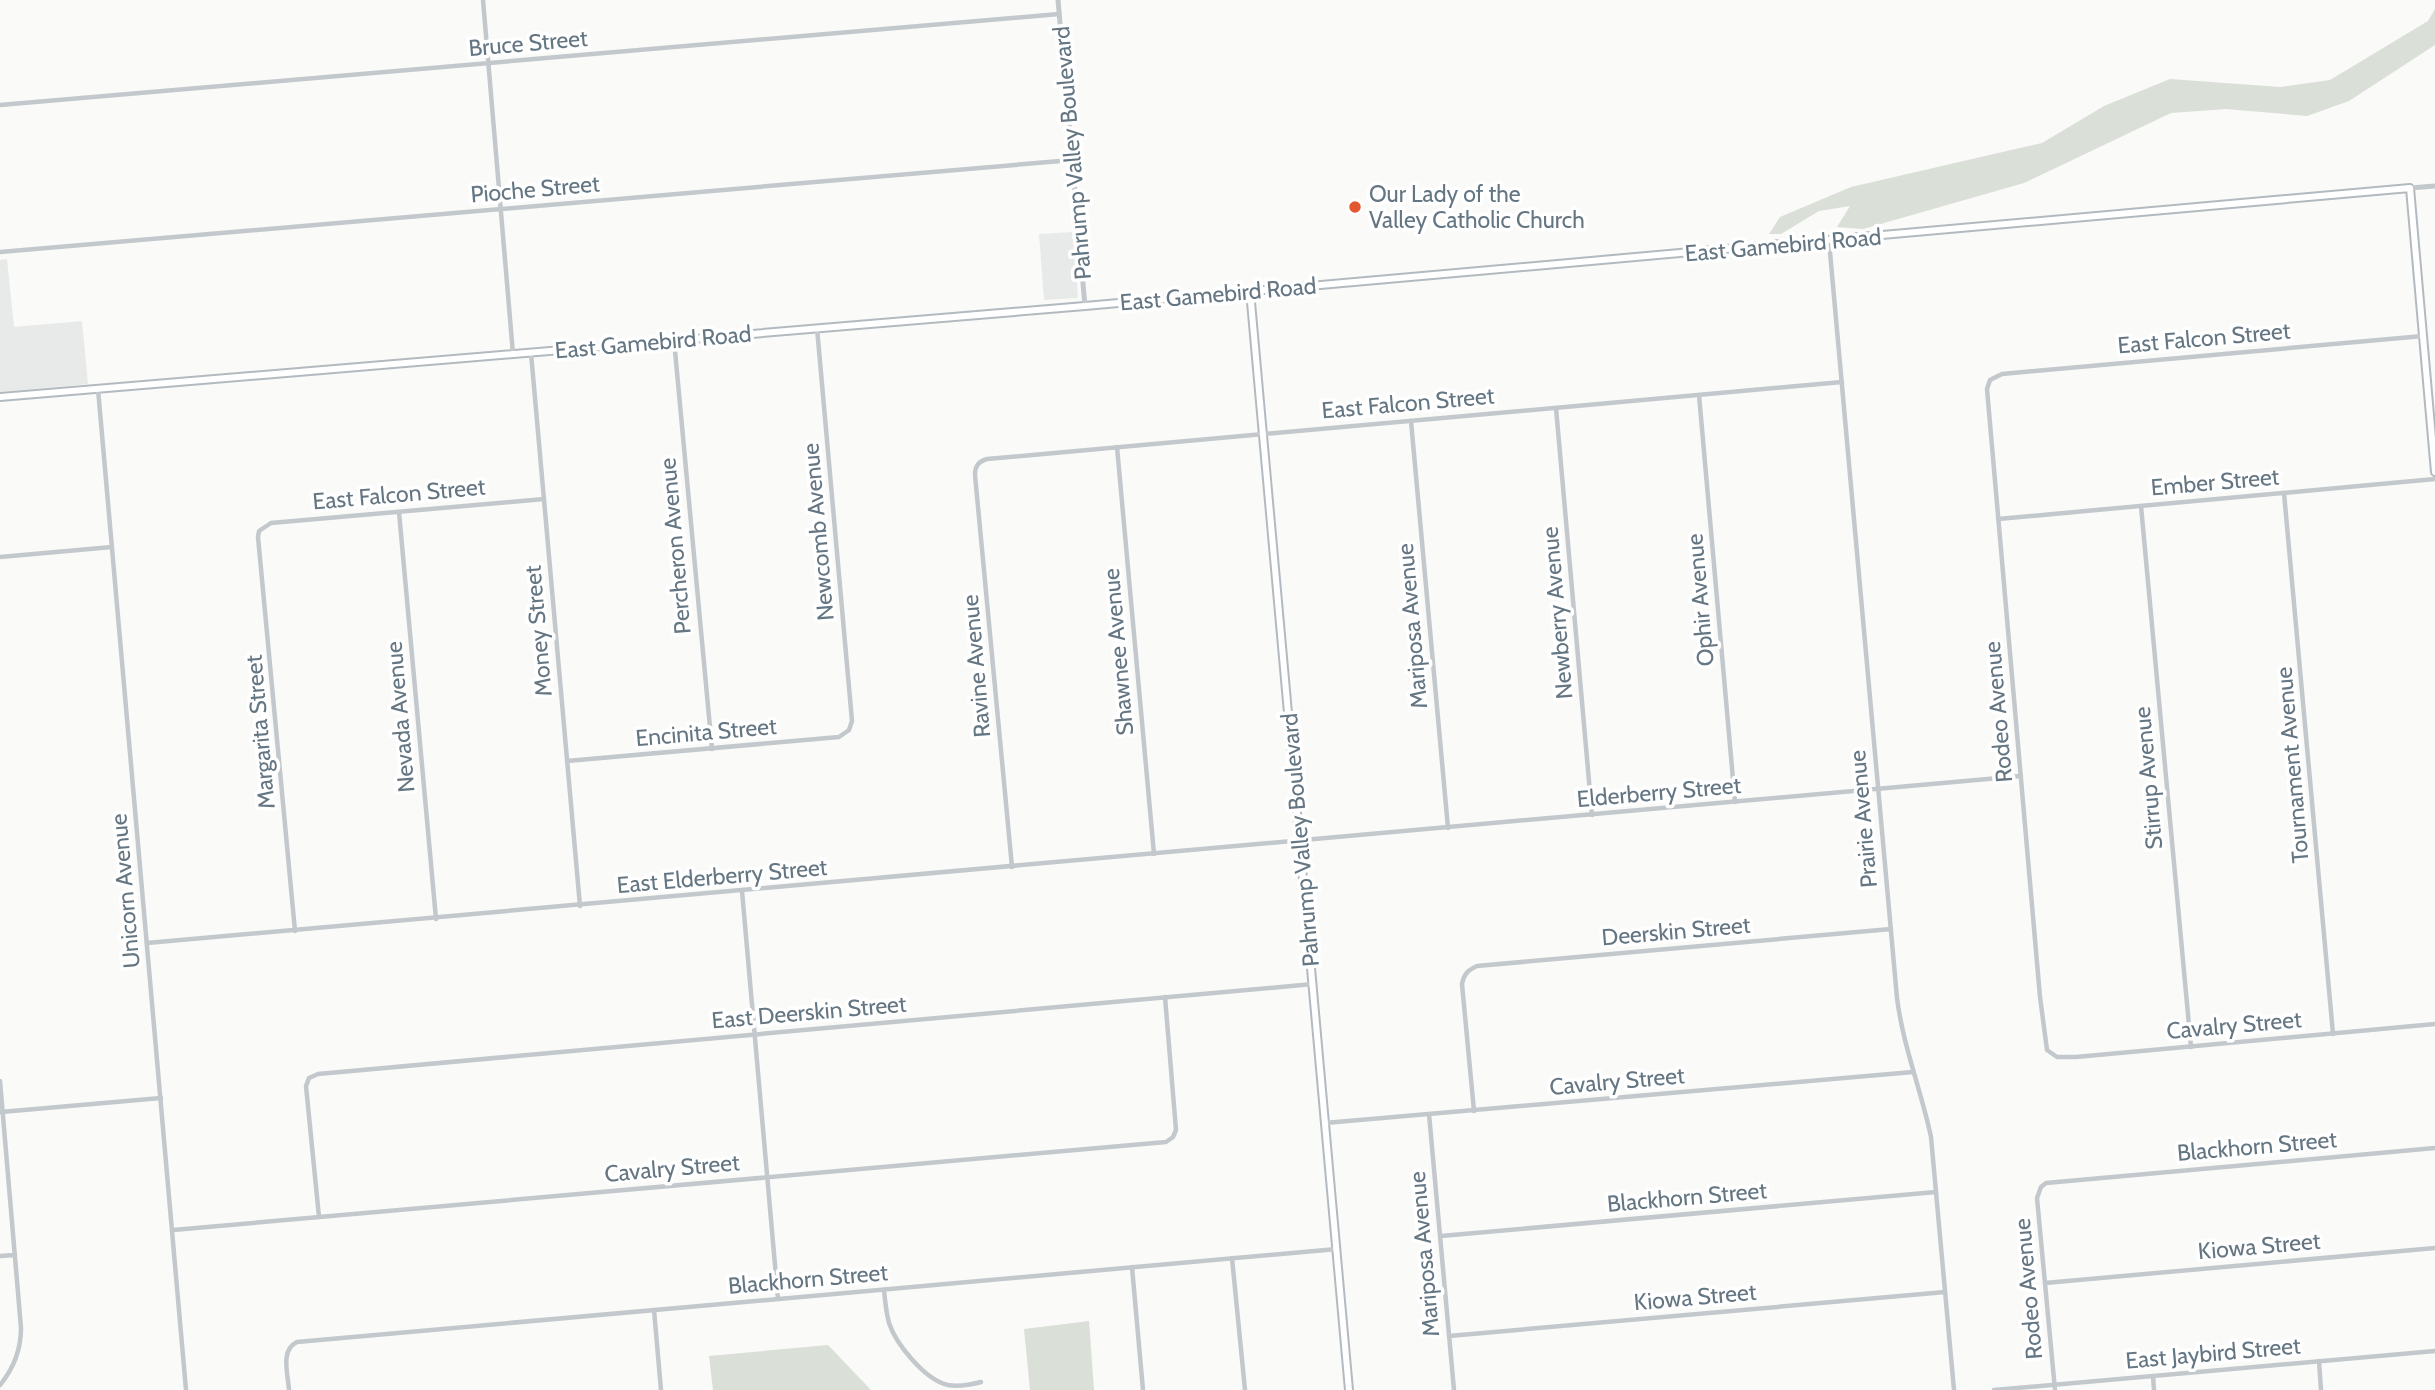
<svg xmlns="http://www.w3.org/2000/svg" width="2435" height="1390" font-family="Cabin,sans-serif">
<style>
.built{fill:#e8e9e9}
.grass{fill:#dadfd7}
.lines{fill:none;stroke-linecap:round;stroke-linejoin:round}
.secondary-casing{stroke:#b3babf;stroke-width:10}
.minor{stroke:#c3c8cc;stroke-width:4.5}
.tertiary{stroke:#c3c8cc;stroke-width:5}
.secondary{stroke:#fff;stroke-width:6}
.poi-dot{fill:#e4572e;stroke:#fff;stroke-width:2.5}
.labels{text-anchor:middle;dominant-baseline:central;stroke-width:7;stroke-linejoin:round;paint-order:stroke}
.street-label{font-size:23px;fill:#657683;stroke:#fff}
.poi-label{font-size:23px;fill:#657683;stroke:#fff;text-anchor:start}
</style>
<rect width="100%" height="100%" fill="#fafaf8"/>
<g class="built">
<path d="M 1073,232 L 1078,298 L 1044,300 L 1039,234 Z"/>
<path d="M 7,259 L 14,327 L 82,321 L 88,384 L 0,392 L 0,260 Z"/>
</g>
<g class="grass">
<path d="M 2435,9 L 2435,45 L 2349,101 L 2307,116 L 2226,109 L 2171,113 L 2024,183 L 1863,229 L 1837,227 L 1850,206 L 1819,211 L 1781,234 L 1769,234 L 1780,217 L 1851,187 L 2042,143 L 2104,106 L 2170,79 L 2280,87 L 2330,80 L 2428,21 Z"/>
<path d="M 1089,1321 L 1094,1390 L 1030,1390 L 1024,1329 Z"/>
<path d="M 828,1345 L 871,1390 L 713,1390 L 709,1356 Z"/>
</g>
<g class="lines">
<defs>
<g id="secondary">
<path d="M 1250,291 L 1349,1390"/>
<path d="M 0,397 L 1085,306 L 2410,188 L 2435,472"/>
</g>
</defs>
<use href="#secondary" class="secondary-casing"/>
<g class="minor">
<path d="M 483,0 L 513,354"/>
<path d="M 0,105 L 1059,14"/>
<path d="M 1829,241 L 1897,998 C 1903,1046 1921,1090 1931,1137 L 1954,1390"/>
<path d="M 0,252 L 1072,160"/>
<path d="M 2423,336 L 2002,374 L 1990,380 L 1987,389 L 2040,997 L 2047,1050 L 2057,1057 L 2076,1057 L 2435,1024"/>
<path d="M 674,340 L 712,749"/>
<path d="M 531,353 L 580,906"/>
<path d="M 98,389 L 186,1390"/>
<path d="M 1699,395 L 1735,802"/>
<path d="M 1556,408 L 1592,815"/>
<path d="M 1411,421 L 1448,828"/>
<path d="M 1117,447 L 1154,854"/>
<path d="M 2284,493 L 2333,1034"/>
<path d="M 2141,506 L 2191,1047"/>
<path d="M 399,512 L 436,919"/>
<path d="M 1998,519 L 2435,479"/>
<path d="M 0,557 L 112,547"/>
<path d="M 567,761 L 839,737 L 849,730 L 852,721 L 817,328"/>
<path d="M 1012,867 L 975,475 C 975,466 978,462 987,459 L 1842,382"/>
<path d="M 742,891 L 778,1299"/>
<path d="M 295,931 L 258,537 L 259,531 L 271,523 L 544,499"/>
<path d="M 147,943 L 2021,776"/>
<path d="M 0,1081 L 21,1328 C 21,1350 14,1368 0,1385"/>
<path d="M 1474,1111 L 1462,984 C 1464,974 1468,970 1477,966 L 1891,929"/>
<path d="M 1,1112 L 161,1098"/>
<path d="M 1429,1114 L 1454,1390"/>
<path d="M 1325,1123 L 1913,1072"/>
<path d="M 319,1217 L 306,1086 L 309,1078 L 318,1074 L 1313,984"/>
<path d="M 173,1230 L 1166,1142 L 1173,1137 L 1176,1130 L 1165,997"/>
<path d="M 1441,1236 L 1936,1192"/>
<path d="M 0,1256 L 15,1255"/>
<path d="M 1232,1258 L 1245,1390"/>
<path d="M 1132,1267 L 1143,1390"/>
<path d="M 2045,1283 L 2435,1248"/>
<path d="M 884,1290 C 885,1301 886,1312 889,1323 C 896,1344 925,1380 948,1385 C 959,1387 970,1385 981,1382"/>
<path d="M 654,1310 L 661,1390"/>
<path d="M 1449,1336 L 1945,1292"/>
<path d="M 2319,1361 L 2321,1390"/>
<path d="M 2153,1376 L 2154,1390"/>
<path d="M 289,1390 C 288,1374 280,1350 297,1342 L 1337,1249"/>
<path d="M 1994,1390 L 2435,1351"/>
<path d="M 2055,1390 L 2037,1198 L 2041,1187 L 2046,1183 L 2435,1148"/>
</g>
<g class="tertiary">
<path d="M 1058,0 L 1085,306"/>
<path d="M 2410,188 L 2435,186"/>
</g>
<use href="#secondary" class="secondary"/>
</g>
<circle class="poi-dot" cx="1355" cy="207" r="7"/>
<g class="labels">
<g class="street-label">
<text transform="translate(528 43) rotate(-5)">Bruce Street</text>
<text transform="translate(1072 153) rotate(-95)">Pahrump Valley Boulevard</text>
<text transform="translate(535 189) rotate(-5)">Pioche Street</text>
<text transform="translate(1783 245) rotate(-5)">East Gamebird Road</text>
<text transform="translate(1218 294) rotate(-5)">East Gamebird Road</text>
<text transform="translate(2204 338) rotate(-5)">East Falcon Street</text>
<text transform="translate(653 342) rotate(-5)">East Gamebird Road</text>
<text transform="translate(1408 403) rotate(-5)">East Falcon Street</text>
<text transform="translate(2215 482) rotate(-5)">Ember Street</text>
<text transform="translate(399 494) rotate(-5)">East Falcon Street</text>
<text transform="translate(818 532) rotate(-95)">Newcomb Avenue</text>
<text transform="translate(675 546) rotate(-95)">Percheron Avenue</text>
<text transform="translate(1700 600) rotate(-95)">Ophir Avenue</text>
<text transform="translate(1557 613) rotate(-95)">Newberry Avenue</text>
<text transform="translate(1412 626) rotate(-95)">Mariposa Avenue</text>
<text transform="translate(538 631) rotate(-95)">Money Street</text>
<text transform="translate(1118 652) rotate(-95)">Shawnee Avenue</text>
<text transform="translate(976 666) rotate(-95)">Ravine Avenue</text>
<text transform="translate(1998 712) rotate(-95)">Rodeo Avenue</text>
<text transform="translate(400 717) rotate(-95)">Nevada Avenue</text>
<text transform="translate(260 732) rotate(-95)">Margarita Street</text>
<text transform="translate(706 732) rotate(-5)">Encinita Street</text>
<text transform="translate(2292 765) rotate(-95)">Tournament Avenue</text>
<text transform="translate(2148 778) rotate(-95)">Stirrup Avenue</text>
<text transform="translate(1659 792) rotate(-5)">Elderberry Street</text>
<text transform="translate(1863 819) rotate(-95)">Prairie Avenue</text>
<text transform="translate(1300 840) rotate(-95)">Pahrump Valley Boulevard</text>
<text transform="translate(722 876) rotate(-5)">East Elderberry Street</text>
<text transform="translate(125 891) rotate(-95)">Unicorn Avenue</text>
<text transform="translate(1676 931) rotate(-5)">Deerskin Street</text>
<text transform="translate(809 1012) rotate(-5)">East Deerskin Street</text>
<text transform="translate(2234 1025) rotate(-5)">Cavalry Street</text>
<text transform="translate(1617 1081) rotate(-5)">Cavalry Street</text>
<text transform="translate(2257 1146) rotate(-5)">Blackhorn Street</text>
<text transform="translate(672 1168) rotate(-5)">Cavalry Street</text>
<text transform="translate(1687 1197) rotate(-5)">Blackhorn Street</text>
<text transform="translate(2259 1246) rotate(-5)">Kiowa Street</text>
<text transform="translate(1424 1254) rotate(-95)">Mariposa Avenue</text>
<text transform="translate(808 1279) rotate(-5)">Blackhorn Street</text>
<text transform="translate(2028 1289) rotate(-95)">Rodeo Avenue</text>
<text transform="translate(1695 1297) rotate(-5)">Kiowa Street</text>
<text transform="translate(2213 1353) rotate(-5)">East Jaybird Street</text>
</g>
<g class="poi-label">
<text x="1369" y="194">Our Lady of the<tspan x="1369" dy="26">Valley Catholic Church</tspan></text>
</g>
</g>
</svg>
